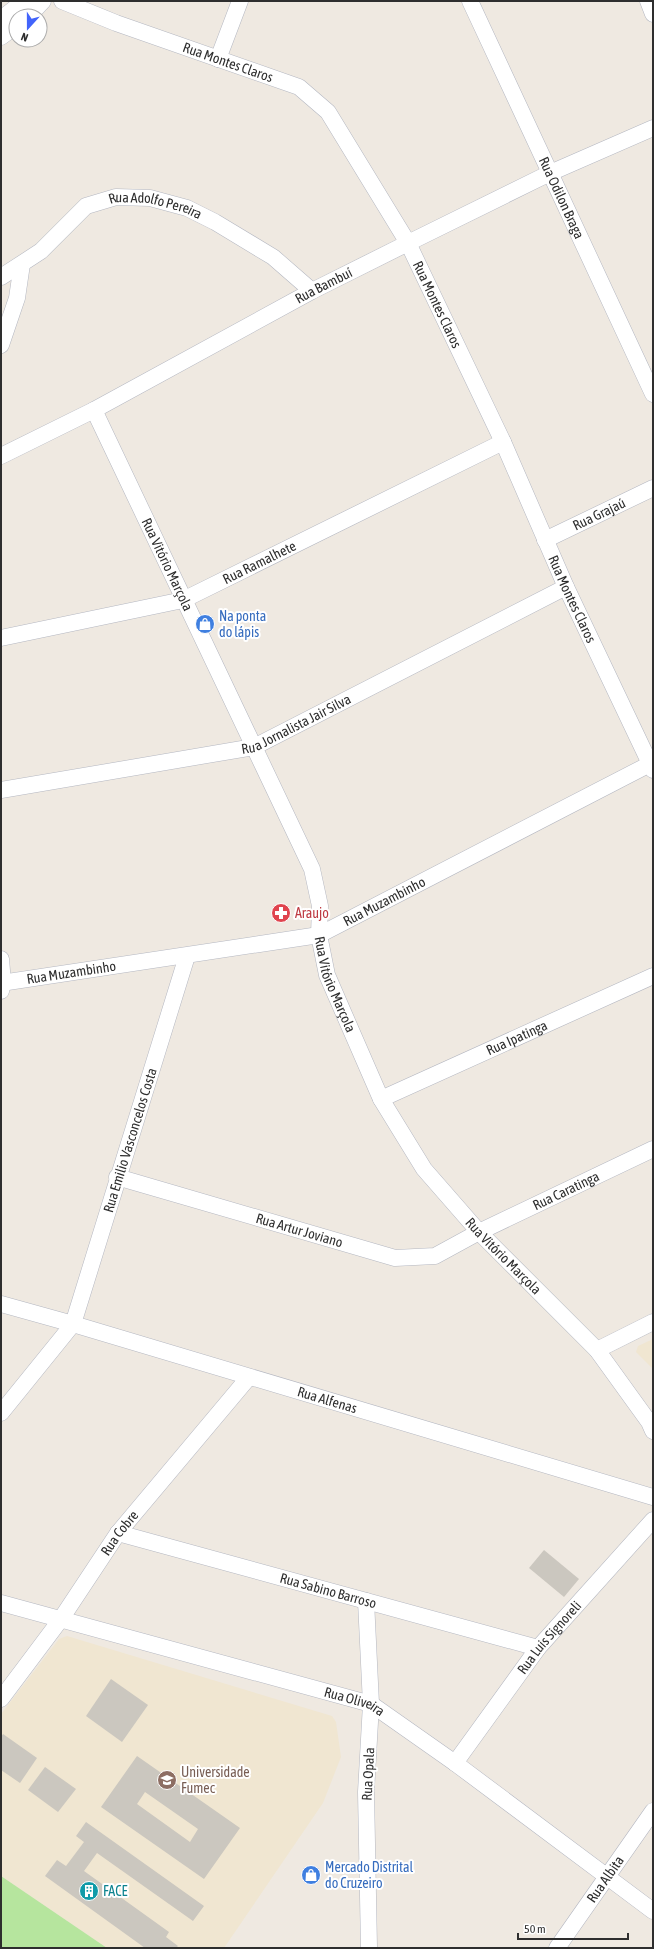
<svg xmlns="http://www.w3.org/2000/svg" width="654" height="1949" font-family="'Asap Condensed',sans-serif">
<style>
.education{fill:#f0e6d1}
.green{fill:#b6e59e}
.building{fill:#cbc7bf;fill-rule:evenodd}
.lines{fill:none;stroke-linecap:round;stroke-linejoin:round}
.minor-casing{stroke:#b4b7c1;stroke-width:17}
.minor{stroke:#fff;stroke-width:16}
.labels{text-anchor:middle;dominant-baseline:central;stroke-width:4;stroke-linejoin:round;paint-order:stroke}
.street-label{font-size:14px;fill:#2e2e2e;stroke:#fff}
.shop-label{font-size:14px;fill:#366cbe;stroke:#fff;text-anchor:start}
.health-label{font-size:14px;fill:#be3a42;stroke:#fff;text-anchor:start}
.education-label{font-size:14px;fill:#785e54;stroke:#fff;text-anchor:start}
.culture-label{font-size:14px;fill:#0d838f;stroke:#fff;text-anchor:start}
</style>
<rect width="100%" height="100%" fill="#efe9e1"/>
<g class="education">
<path d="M 653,1339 L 653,1369 L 636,1352 L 638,1346 Z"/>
<path d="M 67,1636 L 332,1716 L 336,1722 L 341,1757 L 323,1803 L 224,1948 L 107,1948 L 1,1876 L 1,1714 L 59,1639 Z"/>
</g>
<path class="green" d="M 1,1876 L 107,1948 L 1,1948 Z"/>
<g class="building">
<path d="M 544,1550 L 579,1579 L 564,1597 L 529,1568 Z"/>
<path d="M 111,1679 L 148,1705 L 122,1742 L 86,1716 Z"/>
<path d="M 3,1734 L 37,1758 L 20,1783 L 1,1770 L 1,1737 Z"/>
<path d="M 137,1756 L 240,1828 L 204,1879 L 101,1807 ZM 145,1792 L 198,1829 L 190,1842 L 137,1804 Z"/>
<path d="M 45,1767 L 76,1789 L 58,1812 L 28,1790 Z"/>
<path d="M 86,1822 L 204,1906 L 193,1921 L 97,1853 L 84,1871 L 169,1932 L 166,1937 L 178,1946 L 176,1948 L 145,1948 L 45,1876 L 57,1860 L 66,1866 L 84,1842 L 76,1836 Z"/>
</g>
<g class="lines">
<defs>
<g id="minor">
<path id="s1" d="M 62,1 L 116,23 L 299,87 L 328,112 L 408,243 L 503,442 L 566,587 L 653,770"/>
<path id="s2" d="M 470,1 L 653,394"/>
<path d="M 648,1 L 653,14"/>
<path d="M 29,16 L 43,1"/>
<path d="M 1,19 L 24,1"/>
<path d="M 1,37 L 16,26"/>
<path d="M 218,59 L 240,1"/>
<path id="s3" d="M 1,277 L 41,251 L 86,206 L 116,197 L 150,198 L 187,208 L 215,222 L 273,257 L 312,291"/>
<path d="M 1,345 L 17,298 L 22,264"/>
<path id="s4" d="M 94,410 L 312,869 L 320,906 L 319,935 L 327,975 L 381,1099 L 424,1169 L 479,1232 L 597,1350 L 649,1422 L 653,1431"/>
<path id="s5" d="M 1,456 L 94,410 L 312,291 L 408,243 L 550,173 L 653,128"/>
<path id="s6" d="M 545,540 L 653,488"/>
<path id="s7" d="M 1,638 L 183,600 L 503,442"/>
<path id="s8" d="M 1,790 L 254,747 L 566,587"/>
<path d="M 1,959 L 3,983 L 1,991"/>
<path id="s9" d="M 1,983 L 319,935 L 650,764"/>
<path id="s10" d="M 381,1099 L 653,976"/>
<path id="s11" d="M 117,1177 L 395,1258 L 435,1256 L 479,1232 L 653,1149"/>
<path id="s12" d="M 1,1304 L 73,1324 L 653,1497"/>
<path d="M 597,1350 L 653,1322"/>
<path id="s13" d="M 1,1413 L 73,1324 L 187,956"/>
<path id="s14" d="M 118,1533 L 538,1648"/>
<path d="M 366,1601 L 371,1704 L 366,1792 L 369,1948"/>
<path id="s15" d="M 1,1603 L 371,1704 L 455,1763 L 653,1911"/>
<path id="s16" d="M 1,1699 L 61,1619 L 118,1533 L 249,1377"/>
<path id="s17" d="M 455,1763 L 538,1648 L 653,1520"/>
<path id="s18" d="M 557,1948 L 653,1811"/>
</g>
</defs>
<use href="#minor" class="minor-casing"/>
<use href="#minor" class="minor"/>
</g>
<defs>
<symbol id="shop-disc" viewBox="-11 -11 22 22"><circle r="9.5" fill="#3f7fe0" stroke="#fff"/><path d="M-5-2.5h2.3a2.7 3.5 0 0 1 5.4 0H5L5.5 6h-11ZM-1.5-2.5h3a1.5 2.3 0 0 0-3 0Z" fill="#fff"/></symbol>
<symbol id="pharmacy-disc" viewBox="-11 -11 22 22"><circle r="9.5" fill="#e0444e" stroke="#fff"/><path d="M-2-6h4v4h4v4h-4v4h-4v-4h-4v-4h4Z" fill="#fff"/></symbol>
<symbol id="university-disc" viewBox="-11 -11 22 22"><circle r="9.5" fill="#8d6e63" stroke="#fff"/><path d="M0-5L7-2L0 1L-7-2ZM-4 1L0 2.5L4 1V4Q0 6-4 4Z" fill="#fff"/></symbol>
<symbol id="building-disc" viewBox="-11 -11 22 22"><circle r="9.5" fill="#0f9aa8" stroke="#fff"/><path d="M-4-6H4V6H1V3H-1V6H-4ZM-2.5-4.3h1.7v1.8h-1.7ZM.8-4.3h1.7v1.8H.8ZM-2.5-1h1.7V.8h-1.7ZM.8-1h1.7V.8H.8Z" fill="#fff"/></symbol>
</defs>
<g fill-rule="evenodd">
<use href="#shop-disc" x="194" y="613" width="22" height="22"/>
<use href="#pharmacy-disc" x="270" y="902" width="22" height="22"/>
<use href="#university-disc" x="156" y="1769" width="22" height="22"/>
<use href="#shop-disc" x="300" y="1864" width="22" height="22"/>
<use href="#building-disc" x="78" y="1880" width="22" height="22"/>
</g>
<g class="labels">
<g class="street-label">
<text stroke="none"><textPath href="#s1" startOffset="177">Rua Montes Claros</textPath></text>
<text stroke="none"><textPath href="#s2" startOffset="217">Rua Odilon Braga</textPath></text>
<text stroke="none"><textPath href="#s3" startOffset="183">Rua Adolfo Pereira</textPath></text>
<text stroke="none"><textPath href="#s5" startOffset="365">Rua Bambuí</textPath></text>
<text stroke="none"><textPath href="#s1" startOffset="512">Rua Montes Claros</textPath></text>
<text stroke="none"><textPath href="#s6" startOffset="60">Rua Grajaú</textPath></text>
<text stroke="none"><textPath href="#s7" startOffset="271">Rua Ramalhete</textPath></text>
<text stroke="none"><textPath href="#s4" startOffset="171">Rua Vitório Marçola</textPath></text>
<text stroke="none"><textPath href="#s1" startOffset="836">Rua Montes Claros</textPath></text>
<text stroke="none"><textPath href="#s8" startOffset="304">Rua Jornalista Jair Silva</textPath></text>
<text stroke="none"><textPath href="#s9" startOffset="395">Rua Muzambinho</textPath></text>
<text stroke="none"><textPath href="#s9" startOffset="71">Rua Muzambinho</textPath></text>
<text stroke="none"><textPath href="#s4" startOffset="627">Rua Vitório Marçola</textPath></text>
<text stroke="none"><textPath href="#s10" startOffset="149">Rua Ipatinga</textPath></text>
<text stroke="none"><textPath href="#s13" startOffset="307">Rua Emilio Vasconcelos Costa</textPath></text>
<text stroke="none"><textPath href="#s11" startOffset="476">Rua Caratinga</textPath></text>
<text stroke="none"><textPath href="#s11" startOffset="190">Rua Artur Joviano</textPath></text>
<text stroke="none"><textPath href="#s4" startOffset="951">Rua Vitório Marçola</textPath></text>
<text stroke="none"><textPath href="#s12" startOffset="340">Rua Alfenas</textPath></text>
<text stroke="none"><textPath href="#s16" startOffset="204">Rua Cobre</textPath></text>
<text stroke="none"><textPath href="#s14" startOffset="218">Rua Sabino Barroso</textPath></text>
<text stroke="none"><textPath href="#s17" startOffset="157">Rua Luis Signoreli</textPath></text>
<text stroke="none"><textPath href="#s15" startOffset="367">Rua Oliveira</textPath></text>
<text transform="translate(368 1774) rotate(-87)">Rua Opala</text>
<text stroke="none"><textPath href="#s18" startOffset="84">Rua Albita</textPath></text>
</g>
<g class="shop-label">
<text x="219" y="616">Na ponta<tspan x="219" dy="16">do lápis</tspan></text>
<text x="325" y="1867">Mercado Distrital<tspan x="325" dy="16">do Cruzeiro</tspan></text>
</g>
<g class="health-label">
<text x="295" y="913">Araujo</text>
</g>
<g class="education-label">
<text x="181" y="1772">Universidade<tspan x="181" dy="16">Fumec</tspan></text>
</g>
<g class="culture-label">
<text x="103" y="1891">FACE</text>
</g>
</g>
<rect width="654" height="1949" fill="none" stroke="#2e2e2e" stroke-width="4"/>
<g transform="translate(28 28) rotate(201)"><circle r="19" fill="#ffffff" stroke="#ababab"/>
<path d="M0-3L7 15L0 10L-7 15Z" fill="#4264fb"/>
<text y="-6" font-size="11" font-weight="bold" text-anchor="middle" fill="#2e2e2e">N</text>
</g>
<path d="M518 1933v6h110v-6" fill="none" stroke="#2e2e2e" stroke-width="2"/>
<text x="524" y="1933" font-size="12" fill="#2e2e2e" stroke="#ffffff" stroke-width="3" paint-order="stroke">50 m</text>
</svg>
